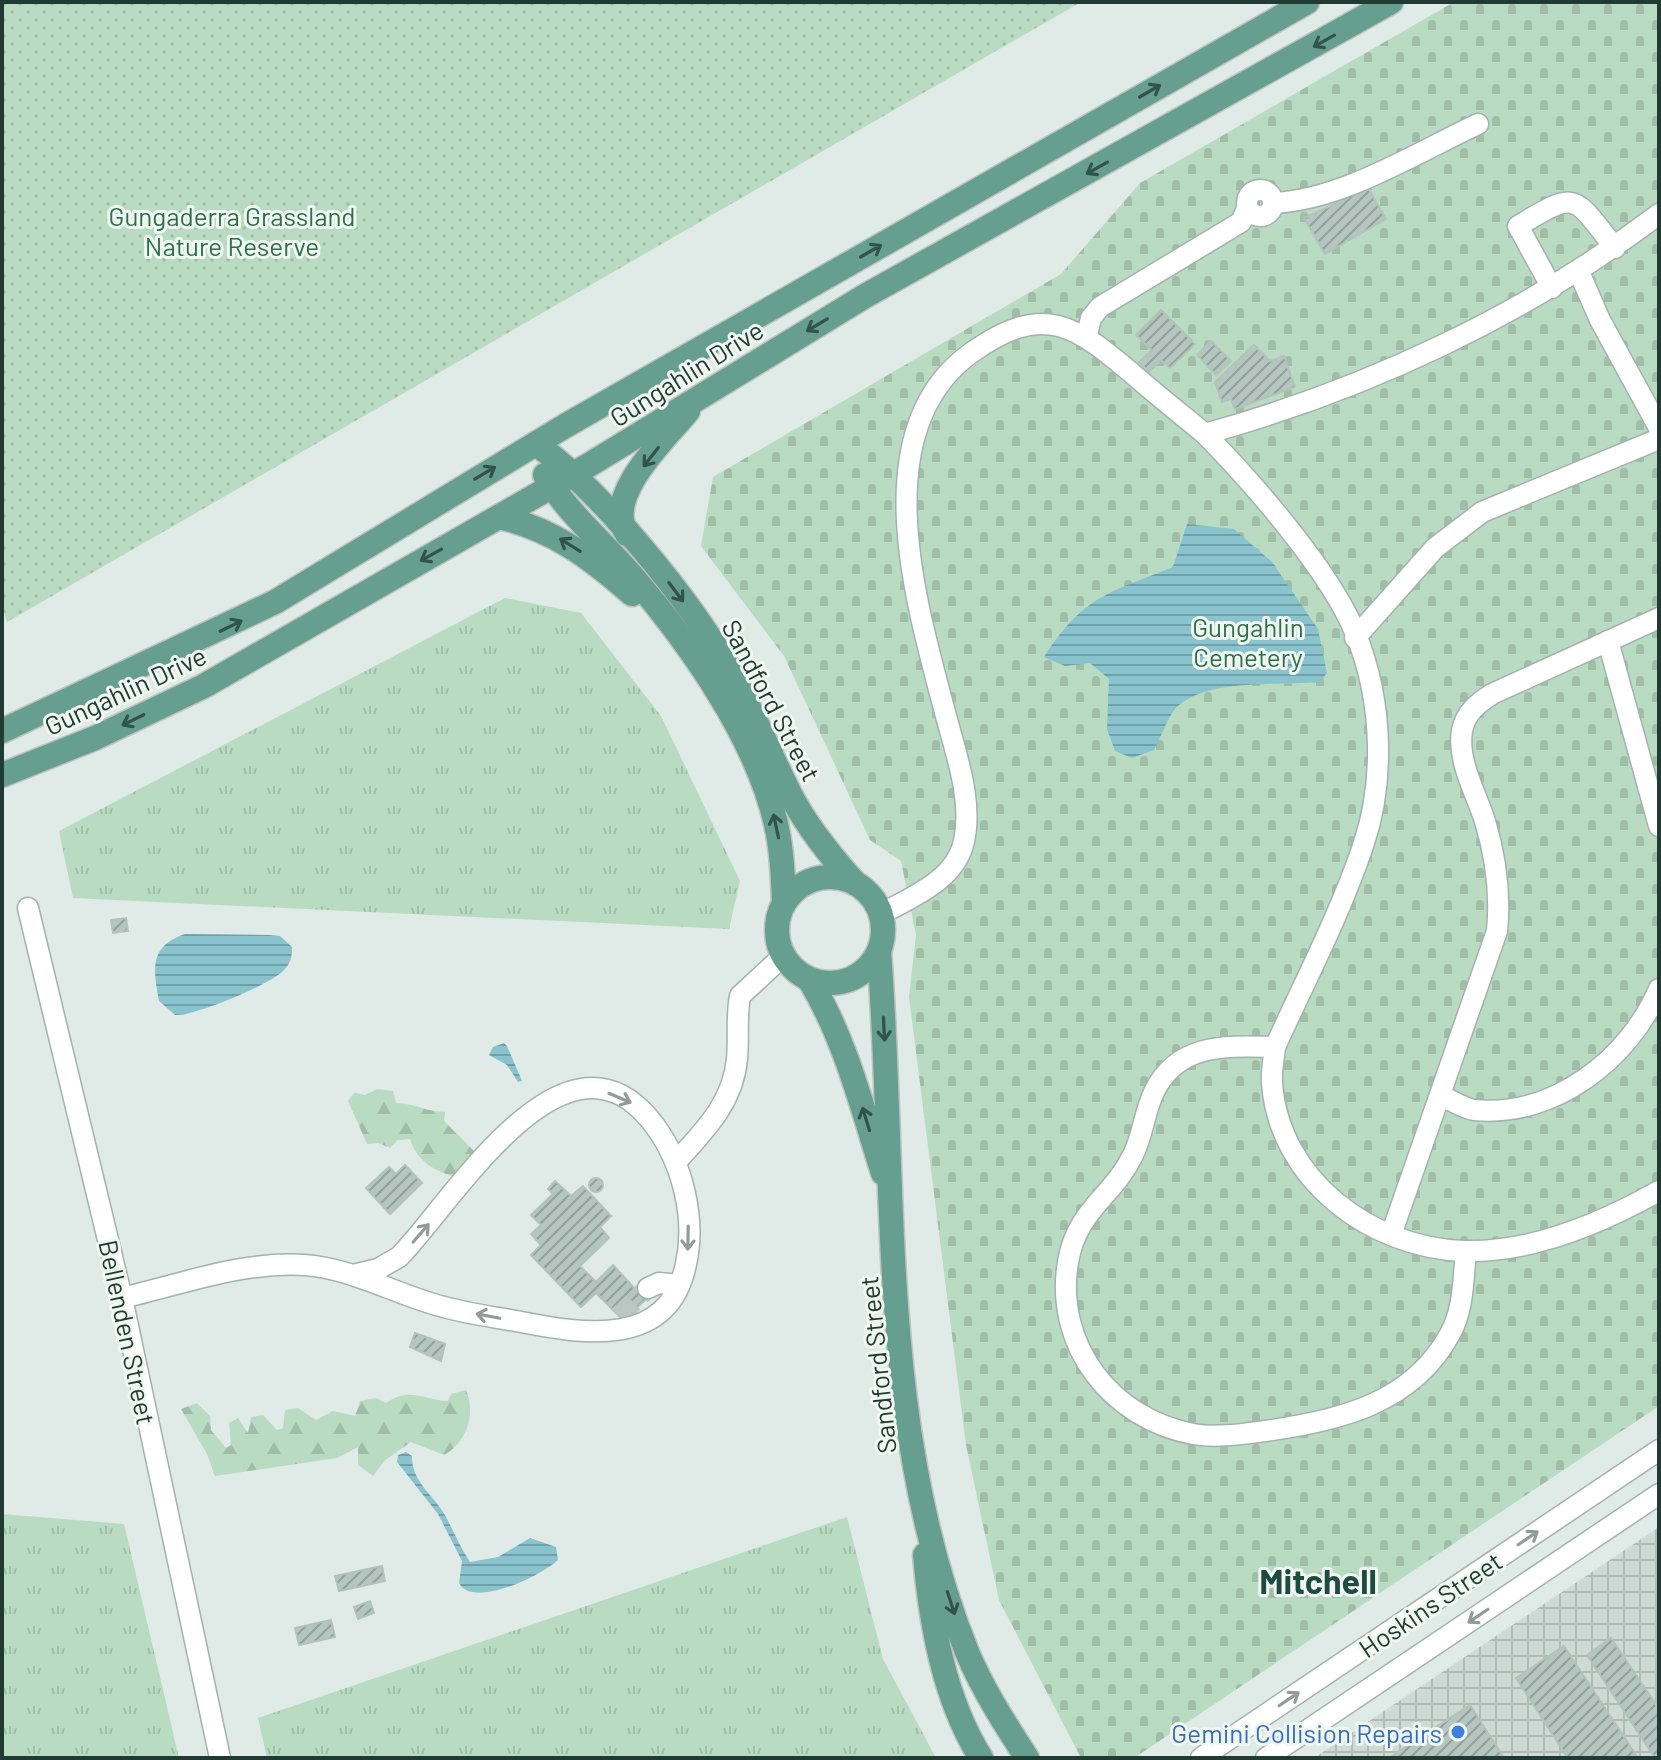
<svg xmlns="http://www.w3.org/2000/svg" width="1661" height="1760" font-family="Barlow,sans-serif">
<style>
.industrial{fill:url(#industrial-grid)}
.grass{fill:url(#grass-tufts)}
.forest{fill:url(#forest-firs)}
.cemetery{fill:url(#cemetery-stones)}
.park{fill:url(#park-dots)}
.water{fill:url(#water-rules)}
.building{fill:url(#building-hatch);stroke:#b3c3bc;stroke-width:2}
.lines{fill:none;stroke-linecap:round;stroke-linejoin:round}
.minor-tunnel{stroke:#bac7c2;stroke-width:20;stroke-dasharray:20 10;stroke-linecap:butt}
.minor-casing{stroke:#a3b2ad;stroke-width:23}
.major-casing{stroke:#bcc4c2;stroke-width:27}
.minor{stroke:#fff;stroke-width:20}
.major{stroke:#669e90;stroke-width:24}
.oneway{stroke:#32534a}
.oneway2{stroke:#909c99}
.shop-dot{fill:#3f7fe0;stroke:#f0f7f3;stroke-width:3}
.labels{text-anchor:middle;dominant-baseline:central;stroke-width:6;stroke-linejoin:round;paint-order:stroke}
.park-label{font-size:26px;fill:#2d6f47;stroke:#f0f7f3}
.street-label{font-size:26px;fill:#213a33;stroke:#f0f7f3}
.shop-label{font-size:26px;fill:#366cbe;stroke:#f0f7f3;text-anchor:end}
.district-label{font-size:34px;font-weight:bold;fill:#1e4b40;stroke:#f0f7f3}
</style>
<defs>
<pattern id="industrial-grid" width="8" height="8" patternUnits="userSpaceOnUse" patternTransform="scale(2)"><rect width="8" height="8" fill="#cedad5"/><path d="M0 4h8M4 0v8" fill="none" stroke="#b1bcb7"/></pattern>
<pattern id="grass-tufts" width="24" height="20" patternUnits="userSpaceOnUse" patternTransform="scale(2)"><rect width="24" height="20" fill="#b9dbc2"/><path d="M3 7l-1-3M5 7V3M7 7l1-3M15 17l-1-3M17 17v-4M19 17l1-3" fill="none" stroke="#9fbda7"/></pattern>
<pattern id="forest-firs" width="22" height="20" patternUnits="userSpaceOnUse" patternTransform="scale(2)"><rect width="22" height="20" fill="#b9dbc2"/><path d="M5 1l3.5 6h-7zM16 11l3.5 6h-7z" fill="#9fbda7"/></pattern>
<pattern id="cemetery-stones" width="16" height="16" patternUnits="userSpaceOnUse" patternTransform="scale(2)"><rect width="16" height="16" fill="#b9dbc2"/><path d="M2 7V4a2 2 0 0 1 4 0v3zM10 15v-3a2 2 0 0 1 4 0v3z" fill="#9fbda7"/></pattern>
<pattern id="park-dots" width="8" height="8" patternUnits="userSpaceOnUse" patternTransform="scale(2)"><rect width="8" height="8" fill="#b9dbc2"/><path d="M2 2h.1M6 6h.1" fill="none" stroke="#9fbda7" stroke-width="1.8" stroke-linecap="round"/></pattern>
<pattern id="water-rules" width="6" height="5" patternUnits="userSpaceOnUse" patternTransform="scale(2)"><rect width="6" height="5" fill="#89c3ce"/><path d="M0 2.5h6" fill="none" stroke="#709fa8"/></pattern>
<pattern id="building-hatch" width="6" height="6" patternUnits="userSpaceOnUse" patternTransform="scale(2)"><rect width="6" height="6" fill="#b5c5bf"/><path d="M-1 1l2-2M0 6l6-6M5 7l2-2" fill="none" stroke="#93a19c"/></pattern>
</defs>
<rect width="100%" height="100%" fill="#e0eae6"/>
<path class="industrial" d="M 1659,1527 L 1659,1758 L 1314,1758 Z"/>
<g class="grass">
<path d="M 505,598 L 581,613 L 661,716 L 740,881 L 729,929 L 73,898 L 59,831 Z"/>
<path d="M 2,1514 L 124,1524 L 179,1758 L 2,1758 Z"/>
<path d="M 847,1517 L 883,1659 L 936,1758 L 267,1758 L 258,1718 Z"/>
</g>
<g class="forest">
<path d="M 378,1089 L 393,1091 L 396,1103 C 414,1103 426,1112 445,1112 L 444,1121 L 477,1154 L 466,1161 L 463,1172 L 455,1177 C 433,1170 417,1161 410,1139 L 398,1140 L 390,1148 L 378,1143 L 367,1144 L 348,1101 L 354,1093 L 365,1095 Z"/>
<path d="M 466,1390 C 476,1414 467,1442 444,1455 L 411,1442 L 384,1461 L 373,1476 L 358,1465 L 358,1447 L 337,1458 L 215,1476 L 207,1454 L 181,1409 L 197,1403 L 210,1416 L 211,1430 L 226,1448 L 231,1445 L 229,1423 L 238,1418 L 248,1433 L 251,1417 L 263,1415 L 277,1430 L 283,1428 L 285,1410 L 298,1408 L 316,1420 L 333,1411 L 355,1416 L 360,1401 L 376,1398 L 386,1403 C 409,1386 424,1400 448,1401 L 451,1394 Z"/>
</g>
<path class="cemetery" d="M 1454,2 L 1659,2 L 1659,1406 L 1134,1758 L 1081,1758 L 999,1600 L 966,1445 L 909,997 L 916,935 L 901,861 L 870,840 L 784,656 L 701,546 L 713,477 L 1061,274 L 1140,183 Z"/>
<path class="park" d="M 2,2 L 1081,2 L 7,622 L 2,604 Z"/>
<g class="water">
<path d="M 1187,524 L 1234,529 L 1272,562 L 1318,629 L 1327,673 L 1320,682 C 1280,686 1210,678 1178,706 C 1168,715 1161,738 1154,750 L 1132,758 L 1115,751 L 1107,729 L 1109,679 L 1090,663 L 1065,666 L 1044,657 C 1084,595 1109,593 1173,567 Z"/>
<path d="M 185,934 L 269,935 L 280,936 L 292,947 C 292,956 291,963 284,970 C 272,984 193,1017 175,1015 L 159,1001 C 153,969 149,946 185,934 Z"/>
<path d="M 504,1043 L 507,1046 L 522,1081 L 518,1082 L 507,1065 L 489,1055 L 493,1047 Z"/>
<path d="M 406,1452 L 412,1456 C 411,1482 435,1496 446,1517 C 454,1532 460,1547 470,1562 L 498,1557 L 530,1538 L 556,1547 L 558,1560 C 541,1576 473,1609 459,1583 L 462,1561 L 438,1514 L 397,1462 L 398,1455 Z"/>
</g>
<g class="building">
<path d="M 1368,188 L 1386,219 L 1325,254 L 1304,218 L 1348,198 L 1346,195 Z"/>
<path d="M 1161,310 L 1195,344 L 1170,368 L 1161,360 L 1149,372 L 1139,362 L 1152,350 L 1136,335 Z"/>
<path d="M 1211,341 L 1231,361 L 1216,375 L 1197,355 Z"/>
<path d="M 1254,345 L 1270,361 L 1284,356 L 1295,387 L 1235,409 L 1231,399 L 1222,402 L 1215,382 Z"/>
<path d="M 126,918 L 128,931 L 113,933 L 111,920 Z"/>
<path d="M 405,1165 L 422,1183 L 390,1214 L 366,1188 L 389,1167 L 396,1174 Z"/>
<circle cx="596" cy="1185" r="7"/>
<path d="M 555,1181 L 571,1196 L 583,1186 L 611,1216 L 600,1227 L 609,1238 L 580,1266 L 596,1282 L 613,1265 L 636,1290 L 643,1283 L 653,1293 L 623,1320 L 596,1293 L 581,1307 L 531,1255 L 541,1245 L 531,1234 L 541,1225 L 531,1215 L 553,1194 L 548,1189 Z"/>
<path d="M 415,1333 L 445,1344 L 441,1361 L 410,1347 Z"/>
<path d="M 382,1566 L 385,1581 L 339,1591 L 335,1576 Z"/>
<path d="M 370,1601 L 374,1613 L 358,1619 L 354,1607 Z"/>
<path d="M 331,1620 L 335,1637 L 299,1645 L 295,1628 Z"/>
<path d="M 1611,1638 L 1659,1709 L 1659,1758 L 1655,1758 L 1587,1655 Z"/>
<path d="M 1564,1646 L 1638,1758 L 1568,1758 L 1516,1678 Z"/>
<path d="M 1470,1705 L 1504,1758 L 1389,1758 Z"/>
</g>
<g class="lines">
<path class="minor-tunnel" d="M 619,1316 L 648,1288"/>
<defs>
<g id="minor">
<circle cx="1260" cy="203" r="13"/>
<path d="M 1273,203 C 1342,200 1416,153 1478,124"/>
<path d="M 1579,272 L 1600,320 L 1659,428"/>
<path d="M 1552,288 L 1518,226 C 1578,190 1572,194 1615,248"/>
<path d="M 1087,335 L 1091,318 L 1100,307 L 1241,222 L 1247,209"/>
<path d="M 1205,434 C 1252,482 1321,561 1350,621 C 1382,689 1387,776 1363,846 C 1340,914 1305,981 1275,1047 C 1274,1058 1271,1071 1272,1083 C 1279,1180 1371,1248 1464,1251 C 1531,1253 1602,1223 1659,1191"/>
<path d="M 1355,638 L 1435,548 L 1482,512 L 1659,439"/>
<path d="M 1608,641 L 1659,826"/>
<path d="M 28,908 L 122,1298 L 220,1758"/>
<path d="M 881,914 C 912,897 956,880 964,841 C 973,801 956,754 946,716 C 918,609 862,431 971,353 C 1044,301 1075,325 1135,376 C 1158,396 1182,415 1205,434 C 1367,389 1524,316 1659,214"/>
<path d="M 1275,1047 C 1228,1046 1178,1042 1154,1092 C 1144,1113 1143,1135 1133,1155 C 1113,1197 1077,1209 1068,1262 C 1054,1346 1112,1419 1193,1434 C 1215,1438 1242,1434 1265,1431 C 1338,1421 1412,1404 1450,1334 C 1464,1309 1463,1279 1466,1251"/>
<path d="M 1440,1095 C 1451,1100 1463,1108 1474,1110 C 1554,1118 1629,1059 1659,989"/>
<path d="M 677,1161 C 704,1131 733,1103 737,1059 C 739,1038 736,1017 740,996 L 783,956"/>
<path d="M 1391,1235 L 1497,931 C 1501,892 1496,858 1485,821 C 1476,793 1457,761 1462,731 C 1465,713 1478,703 1492,694 L 1659,618"/>
<path d="M 648,1288 L 659,1283 L 679,1285"/>
<path d="M 122,1298 C 183,1284 242,1261 305,1265 C 355,1269 396,1295 444,1307 C 469,1314 495,1317 521,1322 C 583,1334 669,1349 686,1264 C 696,1219 683,1164 655,1126 C 568,1007 454,1201 399,1257 L 378,1269 L 357,1274"/>
<path d="M 1201,1758 L 1659,1450"/>
<path d="M 1266,1758 L 1659,1494"/>
</g>
<g id="major">
<path d="M 536,444 C 600,490 689,599 729,669 C 752,709 769,752 790,794 C 807,827 830,855 854,882"/>
<path d="M 545,475 C 567,513 605,544 633,577 C 691,645 756,737 776,824 C 782,850 783,877 784,903"/>
<path d="M 499,517 C 553,529 591,558 632,594"/>
<path d="M 627,534 C 603,496 664,440 688,411"/>
<path d="M 2,731 L 275,602 L 565,426 L 1307,2"/>
<path d="M 2,775 L 95,738 L 204,686 L 589,465 L 865,296 L 1391,2"/>
<circle cx="830" cy="930" r="53"/>
<path d="M 879,951 C 897,1184 877,1431 967,1652 C 983,1690 1005,1724 1027,1758"/>
<path d="M 809,979 C 845,1038 862,1107 883,1173"/>
<path d="M 925,1555 C 931,1624 944,1699 981,1758"/>
</g>
</defs>
<use href="#minor" class="minor-casing"/>
<use href="#major" class="major-casing"/>
<use href="#minor" class="minor"/>
<use href="#major" class="major"/>
</g>
<defs><path id="oneway-shaft" d="M-6 0H5M1.5-3L5.5 0L1.5 3" fill="none" stroke-width="1.6" stroke-linecap="round" stroke-linejoin="round" transform="scale(2)"/></defs>
<g class="oneway">
<use href="#oneway-shaft" transform="translate(1324 41) rotate(151)"/>
<use href="#oneway-shaft" transform="translate(1150 91) rotate(-30)"/>
<use href="#oneway-shaft" transform="translate(1097 168) rotate(151)"/>
<use href="#oneway-shaft" transform="translate(871 251) rotate(-30)"/>
<use href="#oneway-shaft" transform="translate(817 325) rotate(149)"/>
<use href="#oneway-shaft" transform="translate(651 457) rotate(128)"/>
<use href="#oneway-shaft" transform="translate(485 473) rotate(-31)"/>
<use href="#oneway-shaft" transform="translate(570 545) rotate(-148)"/>
<use href="#oneway-shaft" transform="translate(431 555) rotate(151)"/>
<use href="#oneway-shaft" transform="translate(676 592) rotate(53)"/>
<use href="#oneway-shaft" transform="translate(231 626) rotate(-26)"/>
<use href="#oneway-shaft" transform="translate(133 720) rotate(154)"/>
<use href="#oneway-shaft" transform="translate(776 826) rotate(-102)"/>
<use href="#oneway-shaft" transform="translate(884 1029) rotate(87)"/>
<use href="#oneway-shaft" transform="translate(866 1119) rotate(-107)"/>
<use href="#oneway-shaft" transform="translate(951 1603) rotate(72)"/>
</g>
<g class="oneway2">
<use href="#oneway-shaft" transform="translate(620 1098) rotate(23)"/>
<use href="#oneway-shaft" transform="translate(421 1233) rotate(-49)"/>
<use href="#oneway-shaft" transform="translate(688 1238) rotate(91)"/>
<use href="#oneway-shaft" transform="translate(488 1316) rotate(-169)"/>
<use href="#oneway-shaft" transform="translate(1528 1538) rotate(-34)"/>
<use href="#oneway-shaft" transform="translate(1478 1616) rotate(146)"/>
<use href="#oneway-shaft" transform="translate(1289 1699) rotate(-34)"/>
</g>
<circle class="shop-dot" cx="1458" cy="1732" r="8"/>
<g class="labels">
<g class="park-label">
<text x="232" y="215">Gungaderra Grassland<tspan x="232" dy="30">Nature Reserve</tspan></text>
<text x="1248" y="626">Gungahlin<tspan x="1248" dy="30">Cemetery</tspan></text>
</g>
<g class="street-label">
<text transform="translate(686 373) rotate(-32)">Gungahlin Drive</text>
<text transform="translate(125 690) rotate(-25)">Gungahlin Drive</text>
<text transform="translate(772 700) rotate(62)">Sandford Street</text>
<text transform="translate(128 1332) rotate(78)">Bellenden Street</text>
<text transform="translate(877 1365) rotate(-96)">Sandford Street</text>
<text transform="translate(1430 1604) rotate(-34)">Hoskins Street</text>
</g>
<g class="shop-label">
<text x="1442" y="1732">Gemini Collision Repairs</text>
</g>
<g class="district-label">
<text x="1318" y="1580">Mitchell</text>
</g>
</g>
<rect width="1661" height="1760" fill="none" stroke="#213a33" stroke-width="8"/>
</svg>
